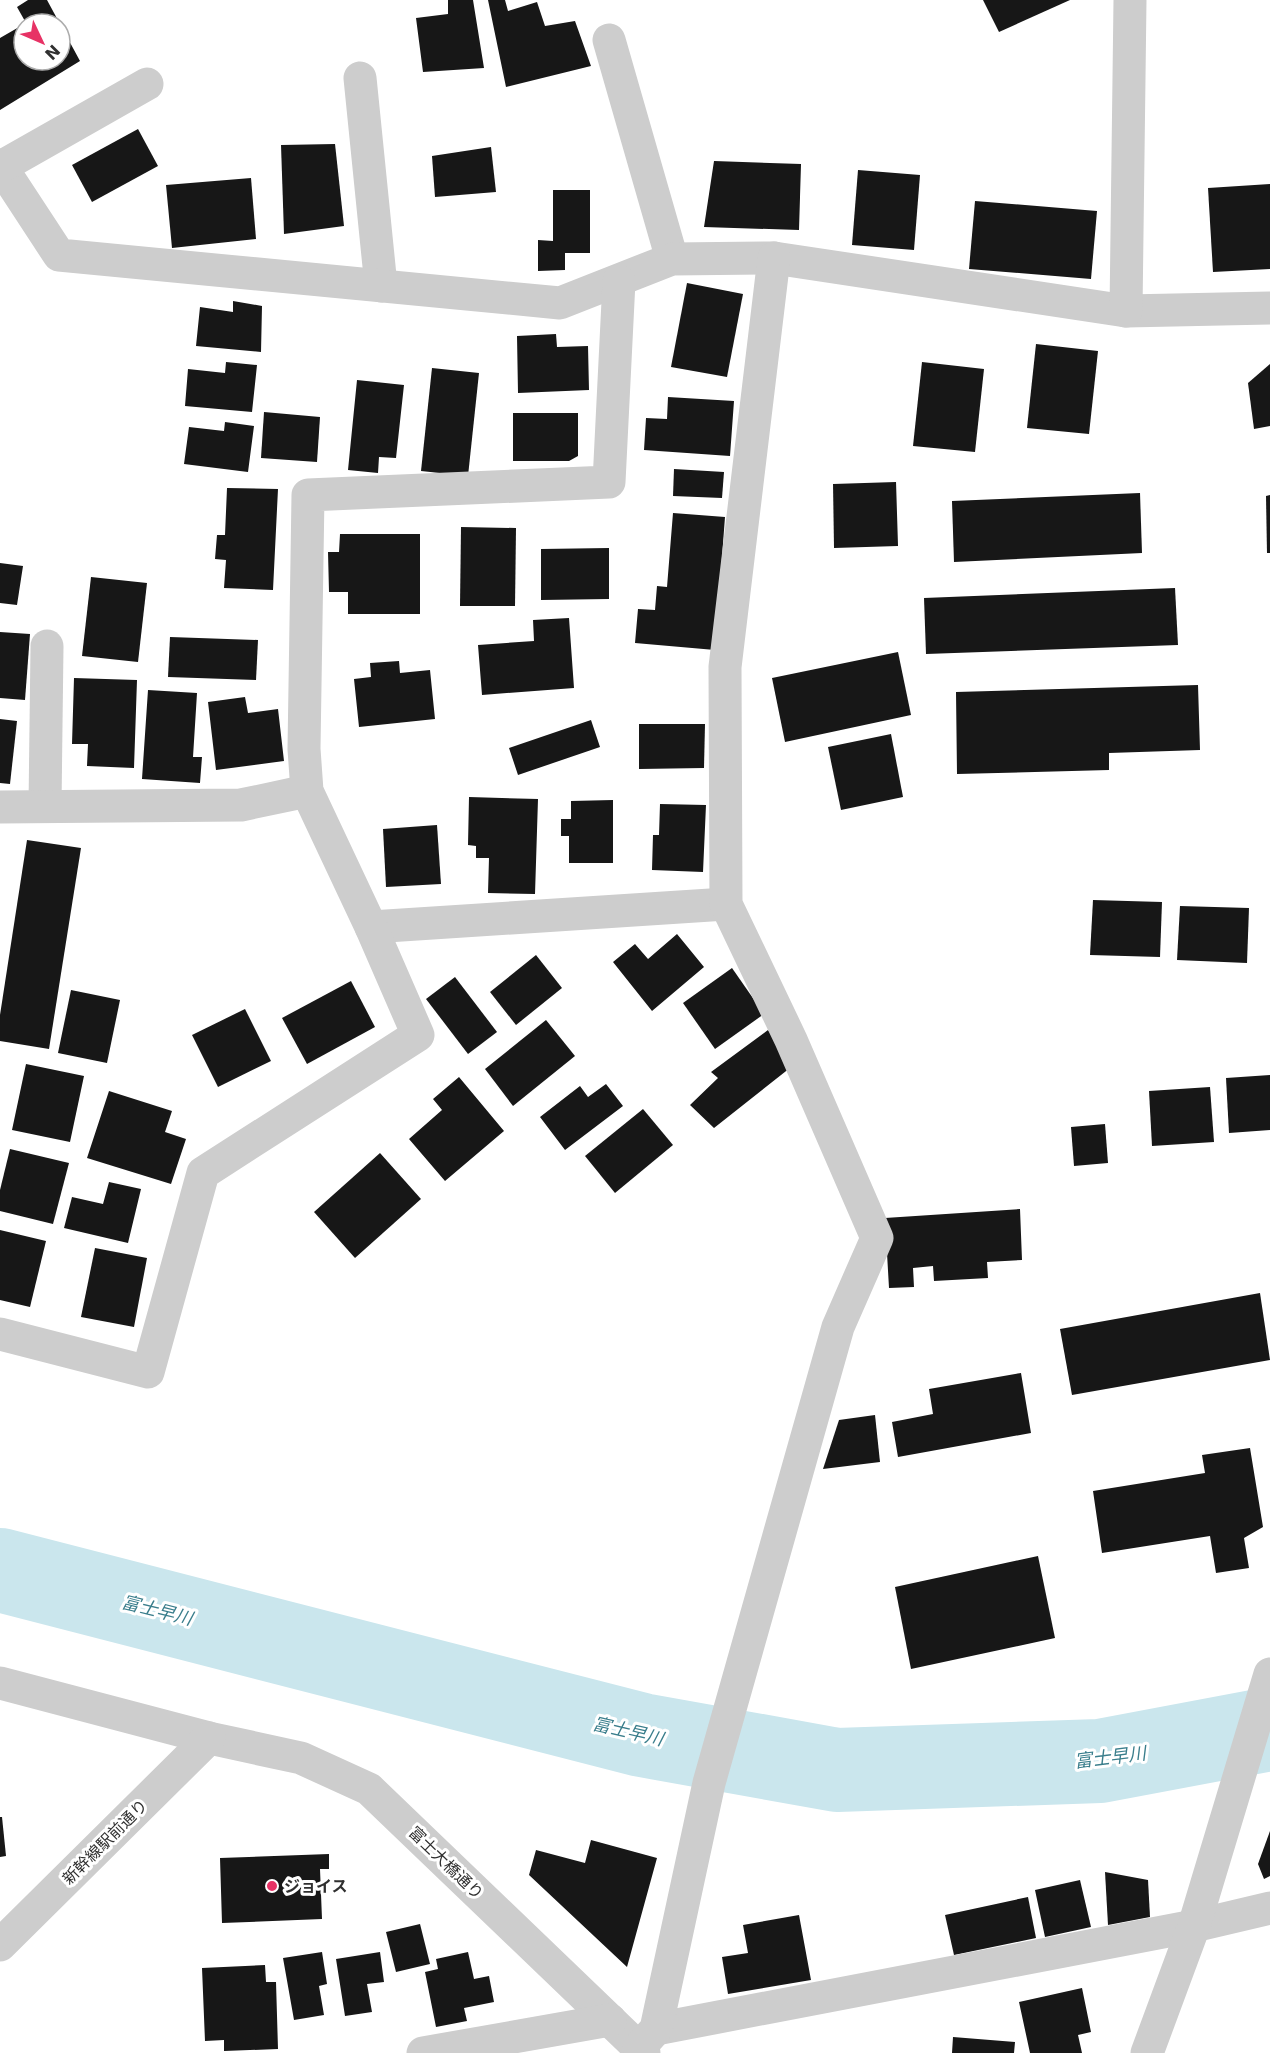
<svg xmlns="http://www.w3.org/2000/svg" width="1270" height="2053" font-family="'DejaVu Sans','Noto Sans JP',sans-serif">
<style>
.lines{fill:none;stroke-linecap:round;stroke-linejoin:round}
.river{stroke:#cae6ed;stroke-width:84}
.building{fill:#171717}
.minor{stroke:#cdcdcd;stroke-width:33}
.poi-dot{fill:#e73265;stroke:#fff;stroke-width:2}
.labels{text-anchor:middle;dominant-baseline:central;stroke-width:6;stroke-linejoin:round;paint-order:stroke}
.street-label{font-size:16px;fill:#303030;stroke:#fff}
.poi-label{font-size:16px;font-weight:bold;fill:#303030;stroke:#fff;text-anchor:start}
.water-label{font-size:18px;font-style:italic;fill:#3a7e8c;stroke:#fff}
</style>
<rect width="100%" height="100%" fill="#fff"/>
<g class="lines">
<path class="river" d="M 0,1570 L 642,1735 L 837,1770 L 1100,1761 L 1270,1729"/>
</g>
<g class="building">
<path d="M 28,0 L 47,0 L 60,24 L 24,24 L 24,60 L 60,60 L 60,24 L 80,61 L 0,110 L 0,38 L 26,23 L 17,7 Z"/>
<path d="M 448,0 L 473,0 L 484,68 L 423,72 L 416,18 L 448,14 Z"/>
<path d="M 488,0 L 505,0 L 508,11 L 537,2 L 545,26 L 575,21 L 591,66 L 506,87 Z"/>
<path d="M 983,0 L 1070,0 L 999,32 Z"/>
<path d="M 138,129 L 158,166 L 92,202 L 72,165 Z"/>
<path d="M 335,144 L 344,226 L 284,234 L 281,145 Z"/>
<path d="M 491,147 L 496,192 L 435,197 L 432,156 Z"/>
<path d="M 714,161 L 801,164 L 799,230 L 704,227 Z"/>
<path d="M 858,170 L 920,175 L 914,250 L 852,245 Z"/>
<path d="M 251,178 L 256,239 L 172,248 L 166,185 Z"/>
<path d="M 1270,184 L 1270,269 L 1213,272 L 1208,188 Z"/>
<path d="M 553,190 L 590,190 L 590,253 L 565,253 L 565,270 L 538,271 L 538,240 L 553,241 Z"/>
<path d="M 975,201 L 1097,211 L 1091,279 L 969,269 Z"/>
<path d="M 687,283 L 743,294 L 727,377 L 671,367 Z"/>
<path d="M 233,301 L 262,306 L 261,352 L 196,346 L 200,307 L 233,312 Z"/>
<path d="M 556,334 L 557,347 L 588,346 L 589,390 L 518,393 L 517,336 Z"/>
<path d="M 1036,344 L 1098,351 L 1089,434 L 1027,428 Z"/>
<path d="M 226,362 L 257,365 L 252,412 L 185,406 L 188,369 L 225,373 Z"/>
<path d="M 922,362 L 984,369 L 975,452 L 913,446 Z"/>
<path d="M 1270,364 L 1270,426 L 1254,429 L 1248,383 Z"/>
<path d="M 432,368 L 479,373 L 468,476 L 421,471 Z"/>
<path d="M 357,380 L 404,385 L 396,458 L 379,457 L 378,473 L 348,470 Z"/>
<path d="M 668,397 L 734,401 L 730,456 L 644,450 L 646,418 L 667,419 Z"/>
<path d="M 264,412 L 320,417 L 317,462 L 261,458 Z"/>
<path d="M 513,413 L 578,413 L 578,456 L 569,461 L 513,461 Z"/>
<path d="M 225,422 L 254,426 L 248,472 L 184,464 L 189,427 L 224,431 Z"/>
<path d="M 674,469 L 724,472 L 722,498 L 673,496 Z"/>
<path d="M 896,482 L 898,546 L 834,548 L 833,484 Z"/>
<path d="M 227,488 L 278,489 L 273,590 L 224,588 L 226,560 L 215,559 L 217,535 L 225,535 Z"/>
<path d="M 1140,493 L 1142,553 L 954,562 L 952,501 Z"/>
<path d="M 1270,495 L 1270,553 L 1267,553 L 1266,496 Z"/>
<path d="M 673,513 L 725,517 L 715,650 L 635,643 L 638,609 L 655,610 L 657,586 L 667,587 Z"/>
<path d="M 461,527 L 516,528 L 515,606 L 460,606 Z"/>
<path d="M 340,534 L 420,534 L 420,614 L 348,614 L 348,592 L 329,592 L 328,552 L 339,552 Z"/>
<path d="M 609,548 L 609,599 L 541,600 L 541,549 Z"/>
<path d="M 0,563 L 23,566 L 17,605 L 0,603 Z"/>
<path d="M 91,577 L 147,583 L 138,662 L 82,656 Z"/>
<path d="M 1175,588 L 1178,645 L 926,654 L 924,598 Z"/>
<path d="M 569,618 L 574,688 L 482,695 L 478,645 L 534,641 L 533,620 Z"/>
<path d="M 0,632 L 30,634 L 25,700 L 0,698 Z"/>
<path d="M 170,637 L 258,640 L 256,680 L 168,677 Z"/>
<path d="M 898,652 L 911,715 L 785,742 L 772,678 Z"/>
<path d="M 399,661 L 400,673 L 430,670 L 435,719 L 359,727 L 354,679 L 371,677 L 370,663 Z"/>
<path d="M 74,678 L 137,680 L 134,768 L 87,766 L 88,744 L 72,744 Z"/>
<path d="M 1198,685 L 1200,750 L 1109,753 L 1109,770 L 957,774 L 956,692 Z"/>
<path d="M 148,690 L 197,693 L 193,757 L 202,757 L 200,783 L 142,779 Z"/>
<path d="M 245,697 L 248,713 L 278,709 L 284,761 L 216,770 L 208,702 Z"/>
<path d="M 0,719 L 17,721 L 10,784 L 0,783 Z"/>
<path d="M 591,720 L 600,747 L 518,775 L 509,748 Z"/>
<path d="M 639,724 L 705,724 L 704,768 L 639,769 Z"/>
<path d="M 891,734 L 903,797 L 841,810 L 828,747 Z"/>
<path d="M 469,797 L 538,799 L 535,894 L 488,893 L 489,858 L 476,858 L 476,846 L 468,845 Z"/>
<path d="M 613,800 L 613,863 L 569,863 L 569,836 L 561,836 L 561,819 L 571,819 L 571,801 Z"/>
<path d="M 660,804 L 706,805 L 703,872 L 652,870 L 653,835 L 659,835 Z"/>
<path d="M 437,825 L 441,884 L 386,887 L 383,829 Z"/>
<path d="M 27,840 L 81,848 L 49,1049 L 0,1041 L 0,1015 Z"/>
<path d="M 1093,900 L 1162,902 L 1160,957 L 1090,955 Z"/>
<path d="M 1180,906 L 1249,908 L 1247,963 L 1177,960 Z"/>
<path d="M 677,934 L 704,967 L 652,1011 L 613,962 L 635,944 L 648,959 Z"/>
<path d="M 536,955 L 562,988 L 516,1025 L 490,992 Z"/>
<path d="M 732,968 L 764,1014 L 715,1049 L 683,1003 Z"/>
<path d="M 455,977 L 497,1032 L 468,1054 L 426,999 Z"/>
<path d="M 351,981 L 375,1027 L 307,1064 L 282,1018 Z"/>
<path d="M 71,990 L 120,1000 L 107,1063 L 58,1053 Z"/>
<path d="M 245,1009 L 271,1061 L 218,1087 L 192,1035 Z"/>
<path d="M 546,1020 L 575,1056 L 513,1106 L 485,1069 Z"/>
<path d="M 768,1030 L 795,1064 L 714,1128 L 690,1105 L 718,1078 L 711,1072 Z"/>
<path d="M 26,1064 L 84,1076 L 70,1142 L 12,1130 Z"/>
<path d="M 1270,1075 L 1270,1130 L 1229,1133 L 1226,1078 Z"/>
<path d="M 459,1077 L 504,1131 L 445,1181 L 409,1139 L 442,1110 L 433,1099 Z"/>
<path d="M 606,1084 L 623,1106 L 565,1150 L 540,1117 L 580,1086 L 588,1097 Z"/>
<path d="M 1210,1087 L 1214,1142 L 1152,1146 L 1149,1091 Z"/>
<path d="M 109,1091 L 172,1111 L 165,1132 L 186,1139 L 171,1184 L 87,1158 Z"/>
<path d="M 643,1109 L 673,1145 L 615,1193 L 585,1156 Z"/>
<path d="M 1105,1124 L 1108,1163 L 1074,1166 L 1071,1127 Z"/>
<path d="M 10,1149 L 69,1163 L 53,1224 L 0,1211 L 0,1190 Z"/>
<path d="M 380,1153 L 421,1199 L 355,1258 L 314,1212 Z"/>
<path d="M 109,1182 L 141,1189 L 128,1243 L 64,1228 L 72,1197 L 103,1204 Z"/>
<path d="M 1020,1209 L 1022,1260 L 987,1262 L 988,1278 L 934,1281 L 933,1266 L 913,1268 L 914,1287 L 889,1288 L 885,1218 Z"/>
<path d="M 0,1230 L 46,1241 L 30,1307 L 0,1300 Z"/>
<path d="M 95,1248 L 147,1258 L 134,1327 L 81,1317 Z"/>
<path d="M 1260,1293 L 1270,1360 L 1072,1395 L 1060,1329 Z"/>
<path d="M 1021,1373 L 1031,1433 L 898,1457 L 892,1422 L 933,1414 L 929,1389 Z"/>
<path d="M 875,1415 L 880,1462 L 823,1469 L 839,1420 Z"/>
<path d="M 1250,1448 L 1263,1527 L 1244,1538 L 1249,1568 L 1216,1573 L 1210,1536 L 1102,1553 L 1093,1491 L 1205,1473 L 1202,1455 Z"/>
<path d="M 1038,1556 L 1055,1638 L 911,1669 L 895,1587 Z"/>
<path d="M 0,1817 L 2,1817 L 6,1856 L 0,1857 Z"/>
<path d="M 1270,1831 L 1270,1876 L 1264,1879 L 1258,1864 Z"/>
<path d="M 591,1840 L 657,1858 L 627,1967 L 529,1875 L 536,1850 L 585,1863 Z"/>
<path d="M 329,1854 L 329,1869 L 320,1869 L 322,1919 L 222,1923 L 220,1858 Z"/>
<path d="M 1105,1872 L 1148,1880 L 1150,1917 L 1108,1925 Z"/>
<path d="M 1080,1880 L 1091,1927 L 1045,1937 L 1035,1890 Z"/>
<path d="M 1028,1897 L 1036,1938 L 954,1955 L 945,1915 Z"/>
<path d="M 799,1915 L 811,1980 L 728,1994 L 722,1957 L 748,1953 L 743,1925 Z"/>
<path d="M 420,1924 L 430,1964 L 396,1972 L 386,1932 Z"/>
<path d="M 322,1952 L 327,1984 L 319,1986 L 324,2015 L 294,2020 L 283,1958 Z"/>
<path d="M 380,1952 L 384,1982 L 367,1984 L 372,2012 L 345,2016 L 336,1959 Z"/>
<path d="M 468,1952 L 474,1979 L 489,1976 L 494,2002 L 464,2008 L 467,2021 L 436,2027 L 425,1972 L 438,1969 L 436,1959 Z"/>
<path d="M 265,1965 L 266,1982 L 276,1982 L 278,2049 L 224,2051 L 224,2040 L 205,2041 L 202,1968 Z"/>
<path d="M 1082,1988 L 1091,2032 L 1078,2035 L 1082,2053 L 1030,2053 L 1019,2002 Z"/>
<path d="M 953,2037 L 1015,2042 L 1014,2053 L 952,2053 Z"/>
</g>
<g class="lines">
<g class="minor">
<path d="M 609,40 L 672,259"/>
<path d="M 360,78 L 381,286"/>
<path d="M 0,165 L 59,255 L 560,303 L 672,259 L 774,258 L 1126,311 L 1270,308"/>
<path d="M 1,167 L 147,84"/>
<path d="M 1126,311 L 1130,0"/>
<path d="M 45,806 L 47,646"/>
<path d="M 0,807 L 241,805 L 307,791"/>
<path d="M 371,927 L 726,904"/>
<path d="M 0,1334 L 148,1372 L 203,1173 L 418,1035 L 371,927 L 307,791 L 304,749 L 308,495 L 609,482 L 619,281"/>
<path d="M 0,1683 L 209,1738 L 301,1758 L 369,1789 L 644,2053"/>
<path d="M 0,1945 L 209,1738"/>
<path d="M 656,2029 L 1194,1926 L 1270,1908"/>
<path d="M 639,2048 L 656,2029 L 709,1783 L 838,1327 L 877,1238 L 791,1040 L 726,904 L 725,667 L 774,258"/>
<path d="M 423,2053 L 610,2020"/>
<path d="M 1147,2053 L 1194,1926 L 1270,1674"/>
</g>
</g>
<circle class="poi-dot" cx="272" cy="1886" r="6"/>
<g class="labels">
<g class="street-label">
<text transform="translate(105 1842) rotate(-45)">新幹線駅前通り</text>
<text transform="translate(446 1863) rotate(44)">富士大橋通り</text>
</g>
<g class="poi-label">
<text x="284" y="1886">ジョイス</text>
</g>
<g class="water-label">
<text transform="translate(157 1610) rotate(14)">富士早川</text>
<text transform="translate(628 1731) rotate(13)">富士早川</text>
<text transform="translate(1110 1757) rotate(-7)">富士早川</text>
</g>
</g>
<g transform="translate(42 42) rotate(134)"><circle r="28" fill="#ffffff" stroke="#acacac" stroke-width="1.5"/>
<path d="M0-4.5L10 22L0 15L-10 22Z" fill="#e73265"/>
<text y="-9" font-size="16" font-weight="bold" text-anchor="middle" fill="#303030">N</text>
</g>
</svg>
